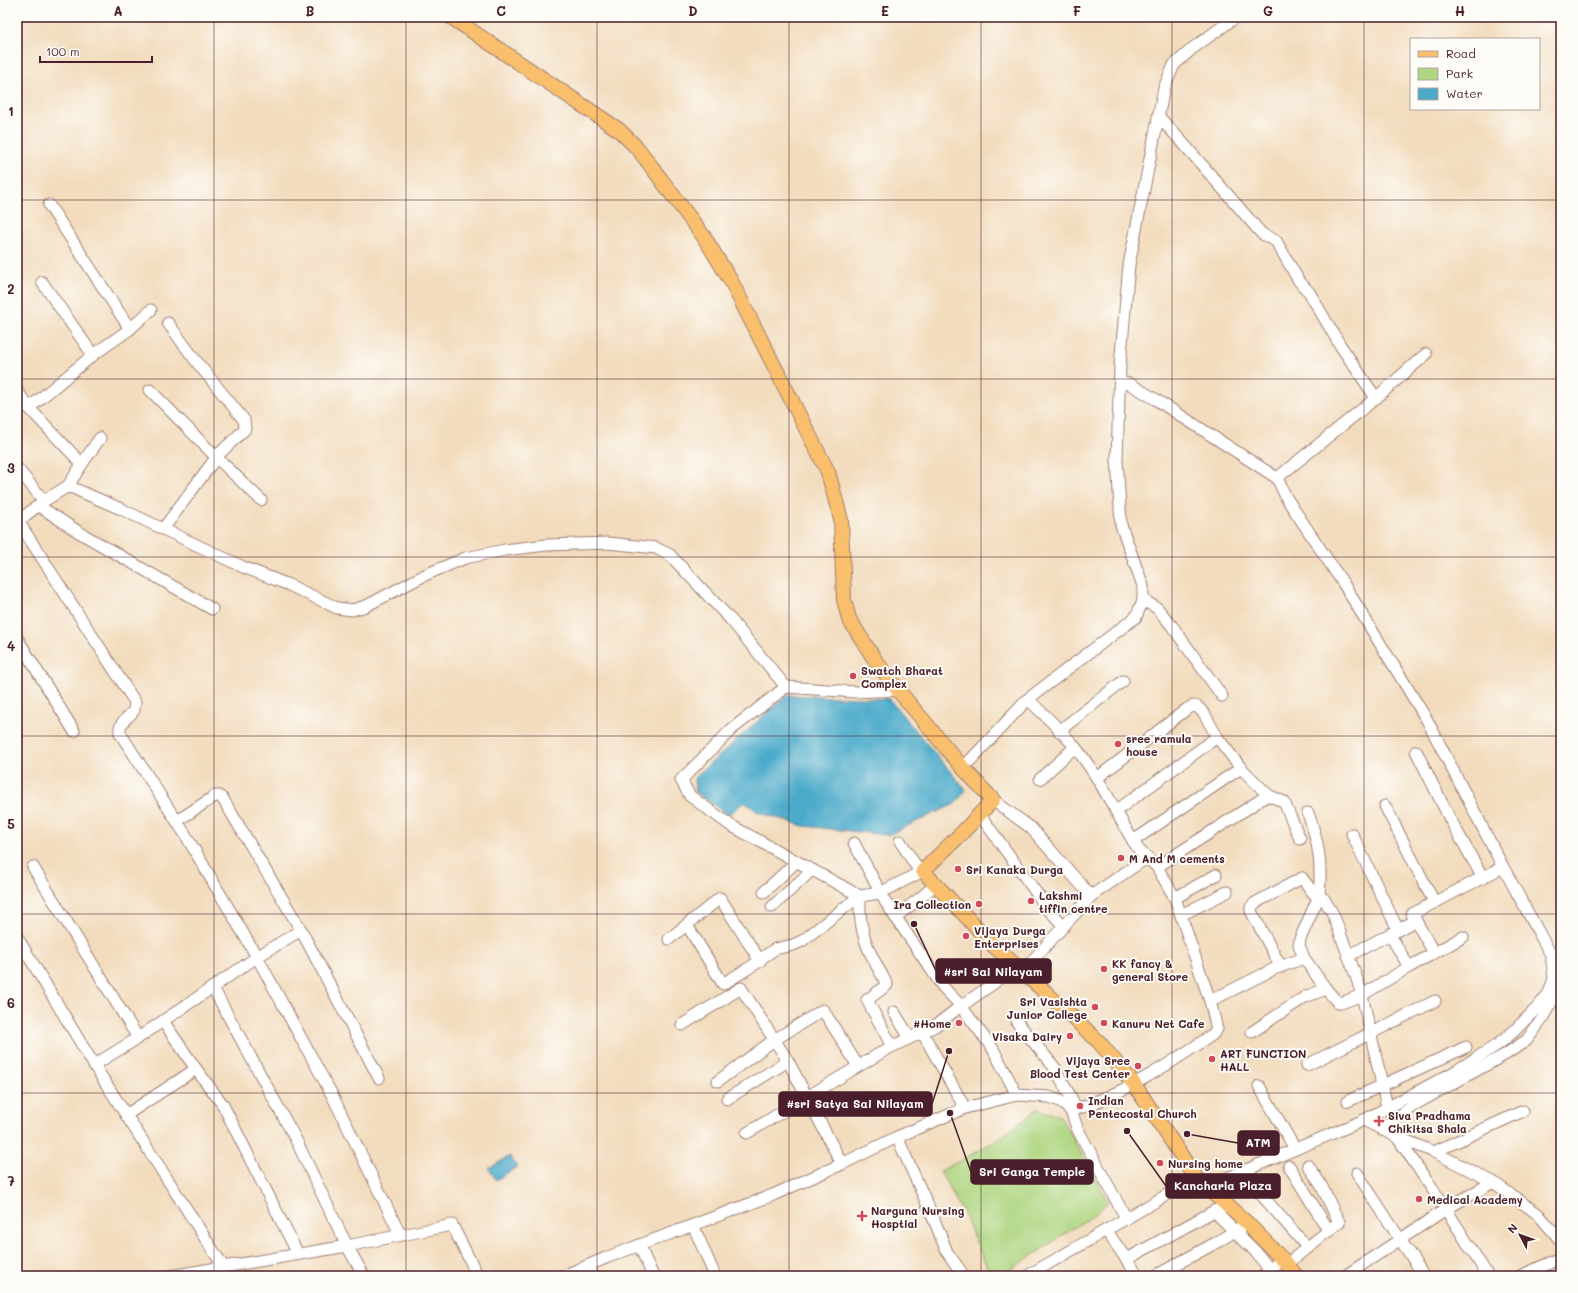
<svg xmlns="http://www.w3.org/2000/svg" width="1578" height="1293" font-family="Mali,sans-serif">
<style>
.green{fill:#afd681;stroke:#7c7a56}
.water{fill:#4baaca;stroke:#4a647a}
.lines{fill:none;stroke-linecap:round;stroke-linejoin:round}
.minor-casing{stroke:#9e7e74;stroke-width:13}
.major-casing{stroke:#9e7e74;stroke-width:16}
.minor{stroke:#fff;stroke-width:11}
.major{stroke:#f9bf6d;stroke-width:14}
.grid{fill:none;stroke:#4a1f2b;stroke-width:1;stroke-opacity:0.55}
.poi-dot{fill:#d1495b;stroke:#fdfcf7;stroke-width:1.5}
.labels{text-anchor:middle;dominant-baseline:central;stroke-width:4;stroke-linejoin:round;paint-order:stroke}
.poi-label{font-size:11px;font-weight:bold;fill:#4a1f2b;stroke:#fdfcf7;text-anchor:start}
.leader{fill:none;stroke:#4a1f2b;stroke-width:1.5}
.callout-dot{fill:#4a1f2b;stroke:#fdfcf7;stroke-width:1.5}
.callout{fill:#4a1f2b;stroke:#4a1f2b;stroke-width:1.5}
.callout-label{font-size:12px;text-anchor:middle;font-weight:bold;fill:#fff}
.neatline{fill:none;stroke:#4a1f2b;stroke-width:1.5}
.grid-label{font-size:13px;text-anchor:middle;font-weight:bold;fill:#4a1f2b}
</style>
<rect width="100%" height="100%" fill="#fdfcf7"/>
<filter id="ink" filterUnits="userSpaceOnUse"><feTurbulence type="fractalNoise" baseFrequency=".025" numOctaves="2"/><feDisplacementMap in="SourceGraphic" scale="8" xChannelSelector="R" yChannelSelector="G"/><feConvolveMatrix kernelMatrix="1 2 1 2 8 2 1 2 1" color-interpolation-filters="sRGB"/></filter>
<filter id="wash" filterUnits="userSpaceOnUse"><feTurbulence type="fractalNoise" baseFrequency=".012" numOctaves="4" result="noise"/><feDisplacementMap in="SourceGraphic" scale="16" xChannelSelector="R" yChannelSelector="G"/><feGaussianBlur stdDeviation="0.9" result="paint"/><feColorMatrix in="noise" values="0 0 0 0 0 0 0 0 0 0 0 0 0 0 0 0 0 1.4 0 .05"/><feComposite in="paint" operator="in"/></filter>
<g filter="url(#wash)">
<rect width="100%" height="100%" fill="#f2dcbd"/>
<path class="green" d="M 1037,1109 L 1060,1116 L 1108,1201 L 1098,1212 L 1001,1276 L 991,1276 L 964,1215 L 940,1171 C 975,1154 1008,1135 1037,1109 Z"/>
<g class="water">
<path d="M 787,695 L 889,699 L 966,790 L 955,804 L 888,835 L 803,826 L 758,812 L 744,802 L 728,815 L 695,792 L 694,778 Z"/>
<path d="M 510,1156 L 517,1167 L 496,1180 L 489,1168 Z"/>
</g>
</g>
<g filter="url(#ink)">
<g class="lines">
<defs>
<g id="minor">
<path d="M 1158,116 L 1182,142 L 1262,234 L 1276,241 L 1299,281 L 1309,292 L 1340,345 L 1376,398"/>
<path d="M 49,205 L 130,329"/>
<path d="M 42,282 L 93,355"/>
<path d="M 1120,383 L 1130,384 L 1155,399 L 1277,478 L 1287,499 L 1343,583 L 1427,720 L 1503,867 L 1551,955 L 1554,978 L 1549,993 L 1538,1007 L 1513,1032 L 1500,1043 L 1456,1071 L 1364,1120 L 1206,1187"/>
<path d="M 150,390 L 216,457 L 261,500"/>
<path d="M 17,391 L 29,408"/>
<path d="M 82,464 L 100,438"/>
<path d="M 17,468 L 44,501"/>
<path d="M 1277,478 L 1376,398 L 1426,354"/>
<path d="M 68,486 L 82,464 L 29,408 L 93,355 L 130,329 L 151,310"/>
<path d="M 39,506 L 77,531 L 212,609"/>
<path d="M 18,521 L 135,702 L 134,710 C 129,718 118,722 120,733 L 185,834 L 257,957 L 301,930"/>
<path d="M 17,522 L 44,501 L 68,486 L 121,509 L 243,567 L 289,585 L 337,608 L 352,610 L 366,606 L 425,575 L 465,558 L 505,550 L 546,545 L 608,543 L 656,548 L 670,555 L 731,620 L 786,687"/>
<path d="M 163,529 L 218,455 L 245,429 L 244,420 L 196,361 L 168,323"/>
<path d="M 1143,600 L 1157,608 L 1172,626 L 1222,696"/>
<path d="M 17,638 L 74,731"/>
<path d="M 898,690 L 855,692 L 786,687 L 732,729 L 681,780 L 690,796 L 730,825 L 860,896 L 880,893 L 923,871"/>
<path d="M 1059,731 L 1123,681"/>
<path d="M 1416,751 L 1450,819 L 1483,878"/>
<path d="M 963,768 L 1028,699 L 1136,617 L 1143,600 L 1143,586 L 1121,525 L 1117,459 L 1120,366 L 1129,265 L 1164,88 L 1174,65 L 1193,48 L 1236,17"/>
<path d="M 1097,778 L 1187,709 L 1193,706 L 1198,707 L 1205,715 L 1217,737 L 1241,768 L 1268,795 L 1284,802 L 1300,839"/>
<path d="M 1040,779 L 1075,747"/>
<path d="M 993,800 L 1031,828 L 1091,896"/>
<path d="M 1385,806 L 1434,902"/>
<path d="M 1116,811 L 1217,737"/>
<path d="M 1308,813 C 1319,843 1322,864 1319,896 L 1324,899 L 1333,914 L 1356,976 L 1362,995 L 1387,1107"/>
<path d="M 980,815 L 1048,909 L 1064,926"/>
<path d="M 177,821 L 215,796 L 219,796 L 223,799 L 301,930 L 379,1078"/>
<path d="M 900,841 L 920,872"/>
<path d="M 1133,841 L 1241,768"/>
<path d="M 854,843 L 886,903 L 943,987 L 961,1006 L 993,1049 L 1017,1095"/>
<path d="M 33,867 L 138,1038"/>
<path d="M 1157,867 L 1268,795"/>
<path d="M 764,892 L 796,862"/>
<path d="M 860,896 C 859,918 863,941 874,960 C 878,969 883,976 887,985 L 867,1000 L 892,1046"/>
<path d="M 1175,898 L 1216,875"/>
<path d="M 772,907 L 811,871"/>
<path d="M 1181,915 L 1227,892"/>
<path d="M 895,917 L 919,899 L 936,884"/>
<path d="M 1398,930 L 1416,920"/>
<path d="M 1390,935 L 1409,967"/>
<path d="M 17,937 L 94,1065 L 223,1266"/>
<path d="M 669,939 L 720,898 L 760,961 L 723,984 L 687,925"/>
<path d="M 1434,953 L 1412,914 L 1503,867"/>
<path d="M 1551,955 L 1561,953"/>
<path d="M 1348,956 L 1398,930 L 1352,834"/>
<path d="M 1304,958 L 1326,989"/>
<path d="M 759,960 L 775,949 L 793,945 L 802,941 L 853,901 L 860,900"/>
<path d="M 1023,971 L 1091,896 L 1148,857"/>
<path d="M 213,988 L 295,1138 L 347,1246 L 364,1276"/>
<path d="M 1210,1001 L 1274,969 L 1304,958 L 1299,945 L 1300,939 L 1319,896 L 1314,894 L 1302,878 L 1255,903 L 1251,907 L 1251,911 L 1281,967"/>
<path d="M 894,1012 L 910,1038"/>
<path d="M 163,1021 L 196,1069 L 223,1105 L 298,1254"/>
<path d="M 1017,1022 L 1055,1068 L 1077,1109"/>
<path d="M 682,1025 L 741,988 L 788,1061 L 842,1164"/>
<path d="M 922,1032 L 965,1108"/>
<path d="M 1252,1032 L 1305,997 L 1326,989 L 1338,1003 L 1341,1003 L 1362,995 L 1409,967 L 1463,937"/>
<path d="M 94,1065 L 138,1038 L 257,957 L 331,1093 L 400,1234"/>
<path d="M 1307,1065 L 1435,1001"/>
<path d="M 718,1081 L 774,1040 L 823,1010 L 858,1066"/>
<path d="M 1259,1086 L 1295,1149"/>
<path d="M 727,1099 L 788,1061"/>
<path d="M 1348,1101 L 1466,1047"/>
<path d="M 1071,1111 L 1078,1130 L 1126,1218"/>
<path d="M 126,1115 L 196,1069"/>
<path d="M 1364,1120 L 1397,1137 L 1434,1152 L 1493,1182 L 1538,1214 L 1561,1241"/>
<path d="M 1382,1129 L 1414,1105 L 1506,1054 L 1527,1040 L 1545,1015 L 1558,989 L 1561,993"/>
<path d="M 747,1133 L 889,1048 L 935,1026 L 957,1009 L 994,983 L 1014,963"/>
<path d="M 897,1137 L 933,1217 L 947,1252 L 964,1276"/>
<path d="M 1397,1137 L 1446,1209 L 1488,1276"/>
<path d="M 1434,1152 L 1523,1111"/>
<path d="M 1289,1166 L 1329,1231"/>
<path d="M 1357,1173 L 1424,1276"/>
<path d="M 1259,1192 L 1308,1248"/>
<path d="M 1214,1211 L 1255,1251 L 1270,1270"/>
<path d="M 693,1225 L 715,1276"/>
<path d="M 1106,1230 L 1138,1276"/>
<path d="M 639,1245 L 653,1276"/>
<path d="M 1127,1259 L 1214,1211 L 1229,1206"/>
<path d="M 1287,1264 L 1339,1222 L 1321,1185 L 1308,1165"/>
<path d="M 588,1266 L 593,1276"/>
<path d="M 170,1276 L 347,1246 L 452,1225 L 478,1276"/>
<path d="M 563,1276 L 608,1257 L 773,1195 L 842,1164 L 897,1137 L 965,1108 L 1017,1095 L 1049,1097 L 1060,1101 L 1071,1111 C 1122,1095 1168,1065 1212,1035 L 1217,1029 L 1210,1001 L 1175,898 L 1157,867 L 1139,850 L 1133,841 C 1114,809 1098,775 1075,747 C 1061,730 1044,715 1028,699"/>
<path d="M 1027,1276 L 1196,1178"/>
<path d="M 1155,1276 L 1219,1241 L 1247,1223"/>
<path d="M 1263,1276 L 1282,1259"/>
<path d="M 1345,1276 L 1446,1209 L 1493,1182"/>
<path d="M 1520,1276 L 1561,1258"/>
</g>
<path id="major" d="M 451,17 L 619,130 L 639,150 L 704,237 L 731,281 L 828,472 L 841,520 L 844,600 L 849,619 L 875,660 L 898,690 L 963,768 L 993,800 L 961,834 L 923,871 L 995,947 L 1065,1010 L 1099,1042 L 1134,1084 L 1196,1178 L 1247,1223 L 1287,1264 L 1296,1276"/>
</defs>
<use href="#minor" class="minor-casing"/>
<use href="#major" class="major-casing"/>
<use href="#minor" class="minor"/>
<use href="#major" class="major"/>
</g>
</g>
<path class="grid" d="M 214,17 L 214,1276M 406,17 L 406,1276M 597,17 L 597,1276M 789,17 L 789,1276M 981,17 L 981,1276M 1172,17 L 1172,1276M 1364,17 L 1364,1276M 17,200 L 1561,200M 17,379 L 1561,379M 17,557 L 1561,557M 17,736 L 1561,736M 17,914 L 1561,914M 17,1093 L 1561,1093"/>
<g class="poi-dot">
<circle cx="853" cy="676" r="4"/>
<circle cx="1118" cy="744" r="4"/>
<circle cx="1121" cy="858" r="4"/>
<circle cx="958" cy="869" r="4"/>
<circle cx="1031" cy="901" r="4"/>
<circle cx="979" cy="904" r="4"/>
<circle cx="966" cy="936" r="4"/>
<circle cx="1104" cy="969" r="4"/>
<circle cx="1095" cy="1007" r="4"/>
<circle cx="959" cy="1023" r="4"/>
<circle cx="1104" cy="1023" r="4"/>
<circle cx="1070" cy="1036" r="4"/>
<circle cx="1212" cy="1059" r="4"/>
<circle cx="1138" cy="1066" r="4"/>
<circle cx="1080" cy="1106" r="4"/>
<path d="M1377 1115h4v4h4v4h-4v4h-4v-4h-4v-4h4z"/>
<circle cx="1160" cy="1163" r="4"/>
<circle cx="1419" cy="1199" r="4"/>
<path d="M860 1210h4v4h4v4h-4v4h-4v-4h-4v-4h4z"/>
</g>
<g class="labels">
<g class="poi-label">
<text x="861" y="670">Swatch Bharat<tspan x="861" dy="13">Complex</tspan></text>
<text x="1126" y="738">sree ramula<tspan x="1126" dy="13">house</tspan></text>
<text x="1129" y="858">M And M cements</text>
<text x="966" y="869">Sri Kanaka Durga</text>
<text x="1039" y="895">Lakshmi<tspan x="1039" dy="13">tiffin centre</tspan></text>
<text x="971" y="904" text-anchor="end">Ira Collection</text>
<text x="974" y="930">Vijaya Durga<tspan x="974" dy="13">Enterprises</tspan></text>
<text x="1112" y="963">KK fancy &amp;<tspan x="1112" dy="13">general Store</tspan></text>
<text x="1087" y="1001" text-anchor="end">Sri Vasishta<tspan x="1087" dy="13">Junior College</tspan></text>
<text x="951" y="1023" text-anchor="end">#Home</text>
<text x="1112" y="1023">Kanuru Net Cafe</text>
<text x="1062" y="1036" text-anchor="end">Visaka Dairy</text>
<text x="1220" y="1053">ART FUNCTION<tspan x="1220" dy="13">HALL</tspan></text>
<text x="1130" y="1060" text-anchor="end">Vijaya Sree<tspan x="1130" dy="13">Blood Test Center</tspan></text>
<text x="1088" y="1100">Indian<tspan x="1088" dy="13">Pentecostal Church</tspan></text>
<text x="1388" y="1115">Siva Pradhama<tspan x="1388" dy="13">Chikitsa Shala</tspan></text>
<text x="1168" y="1163">Nursing home</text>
<text x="1427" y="1199">Medical Academy</text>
<text x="871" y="1210">Narguna Nursing<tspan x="871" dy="13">Hosptial</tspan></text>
</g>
</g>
<path class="leader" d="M914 924L936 971M949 1051L932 1104M1187 1134L1238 1143M950 1113L971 1172M1127 1131L1166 1186"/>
<g class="callout-dot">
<circle cx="914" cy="924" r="4"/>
<circle cx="949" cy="1051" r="4"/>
<circle cx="1187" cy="1134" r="4"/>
<circle cx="950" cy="1113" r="4"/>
<circle cx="1127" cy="1131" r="4"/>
</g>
<g class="callout">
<rect x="936" y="959" width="115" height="24" rx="4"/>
<rect x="779" y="1092" width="153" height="24" rx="4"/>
<rect x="1238" y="1131" width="41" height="24" rx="4"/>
<rect x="971" y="1160" width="122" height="24" rx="4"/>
<rect x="1166" y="1174" width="114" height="24" rx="4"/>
</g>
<g class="callout-label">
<text x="993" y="976">#sri Sai Nilayam</text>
<text x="855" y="1108">#sri Satya Sai Nilayam</text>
<text x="1258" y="1147">ATM</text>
<text x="1032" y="1176">Sri Ganga Temple</text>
<text x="1223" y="1190">Kancharla Plaza</text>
</g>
<rect width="1578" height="1293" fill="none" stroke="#fdfcf7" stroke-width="44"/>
<rect x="1410" y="38" width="130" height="72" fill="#fdfcf7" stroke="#b5a4a5"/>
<rect x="1418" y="51" width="20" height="6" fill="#f9bf6d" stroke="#b5a4a5"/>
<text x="1446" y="58" font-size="12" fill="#4a1f2b">Road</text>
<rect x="1418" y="68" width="20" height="12" fill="#afd681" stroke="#b5a4a5"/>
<text x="1446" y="78" font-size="12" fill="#4a1f2b">Park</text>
<rect x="1418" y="88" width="20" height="12" fill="#4baaca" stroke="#b5a4a5"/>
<text x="1446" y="98" font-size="12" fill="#4a1f2b">Water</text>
<g transform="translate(1520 1235) rotate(311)" stroke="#fdfcf7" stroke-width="3" paint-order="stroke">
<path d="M0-3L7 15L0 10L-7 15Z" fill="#4a1f2b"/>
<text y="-6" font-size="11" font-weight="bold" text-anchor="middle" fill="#4a1f2b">N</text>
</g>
<path d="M40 56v6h112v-6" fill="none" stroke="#4a1f2b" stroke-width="2"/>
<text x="46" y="56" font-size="12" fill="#4a1f2b" stroke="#fdfcf7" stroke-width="3" paint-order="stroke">100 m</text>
<rect x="22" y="22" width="1534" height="1249" class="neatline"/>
<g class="grid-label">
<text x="118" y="16">A</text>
<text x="310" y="16">B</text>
<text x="501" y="16">C</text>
<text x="693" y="16">D</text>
<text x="885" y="16">E</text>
<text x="1077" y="16">F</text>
<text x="1268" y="16">G</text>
<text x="1460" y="16">H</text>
<text x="11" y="116">1</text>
<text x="11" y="294">2</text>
<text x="11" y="473">3</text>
<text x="11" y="651">4</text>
<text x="11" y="829">5</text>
<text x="11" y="1008">6</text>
<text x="11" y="1186">7</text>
</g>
</svg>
